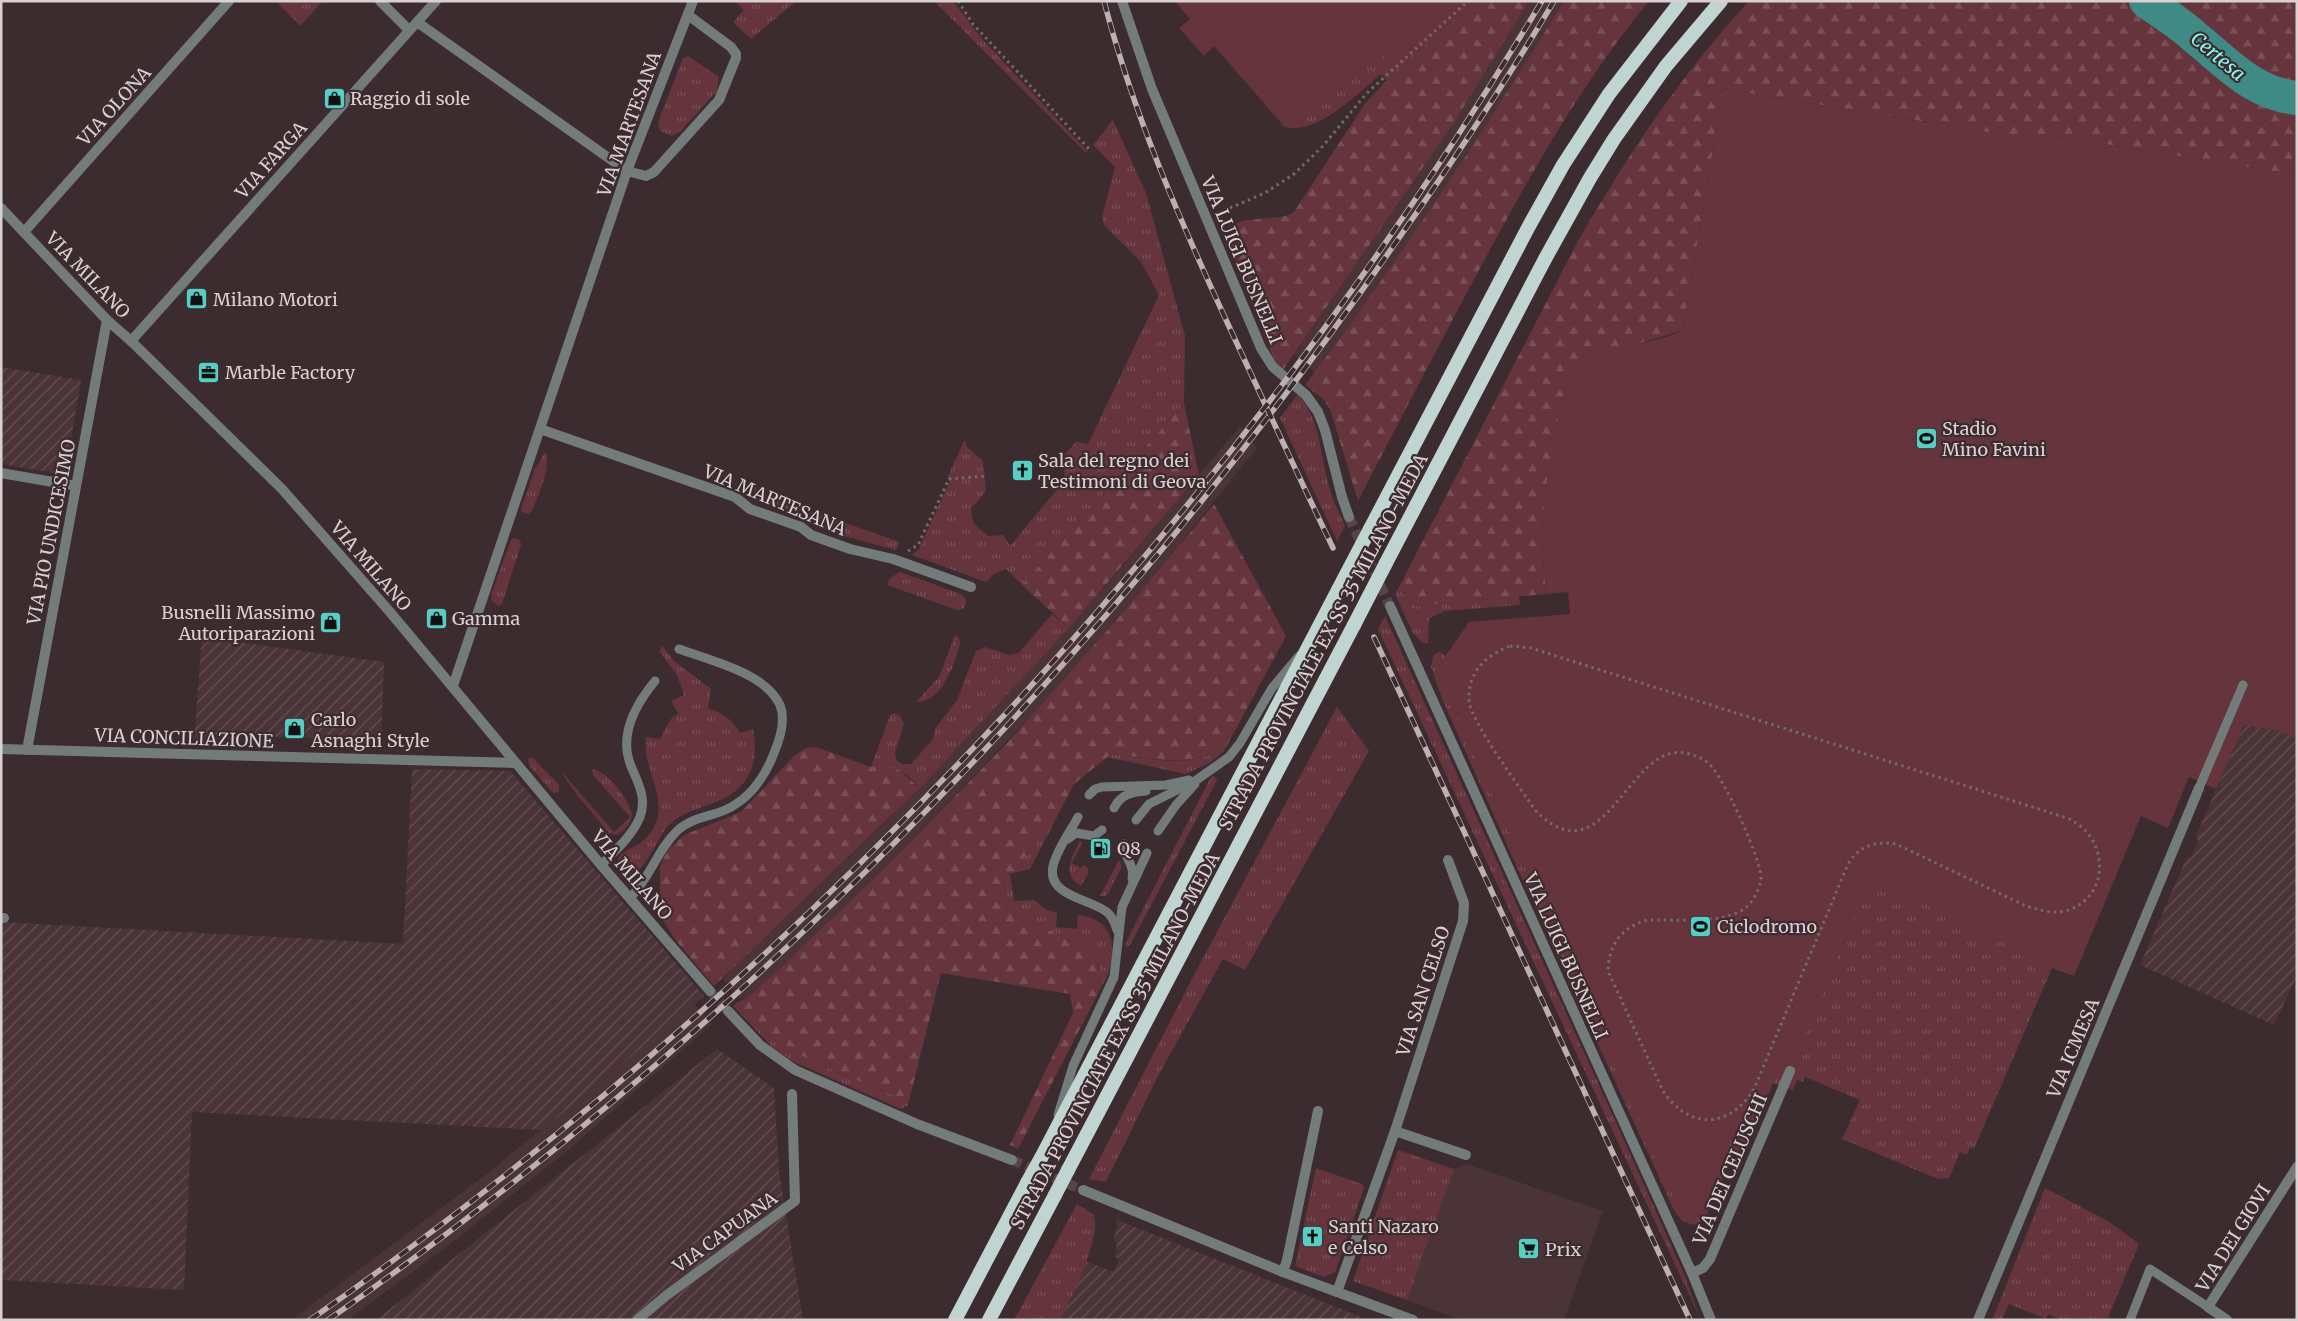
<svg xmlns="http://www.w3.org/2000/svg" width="2298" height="1321" font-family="Merriweather,serif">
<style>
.built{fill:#4b3437}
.industrial{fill:url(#industrial-furrows)}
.grass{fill:url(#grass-tufts)}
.forest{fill:url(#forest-firs)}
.garden{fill:#65343d}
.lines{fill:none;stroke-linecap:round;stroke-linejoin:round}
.river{stroke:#3f8a84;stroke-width:34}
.minor-tunnel{stroke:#554547;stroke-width:10;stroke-dasharray:10 5;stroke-linecap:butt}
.tertiary-tunnel{stroke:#554547;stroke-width:10;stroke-dasharray:10 5;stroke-linecap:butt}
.path{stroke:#77686a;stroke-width:3;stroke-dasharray:2.5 4;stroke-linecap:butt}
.service{stroke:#737c7b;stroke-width:9}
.minor{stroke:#737c7b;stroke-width:10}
.tertiary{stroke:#737c7b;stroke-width:10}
.trunk{stroke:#c0d4d2;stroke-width:14}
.rail-casing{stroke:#bdb0b2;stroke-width:5.5}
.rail{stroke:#3d2c2f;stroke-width:4;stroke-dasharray:11;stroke-linecap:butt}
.trunk-bridge{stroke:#c0d4d2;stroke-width:14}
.labels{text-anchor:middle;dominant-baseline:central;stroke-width:4.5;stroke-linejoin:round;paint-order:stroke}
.poi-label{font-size:18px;fill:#dbd0d1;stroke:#3d2c2f;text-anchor:start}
.street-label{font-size:18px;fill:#dbd0d1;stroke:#3d2c2f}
.water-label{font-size:19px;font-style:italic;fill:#89faf0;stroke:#3d2c2f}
</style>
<defs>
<pattern id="industrial-furrows" width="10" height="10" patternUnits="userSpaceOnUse" patternTransform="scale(1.25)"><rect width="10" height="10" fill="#4b3437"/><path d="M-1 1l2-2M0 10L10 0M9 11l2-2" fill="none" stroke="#645053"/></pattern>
<pattern id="grass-tufts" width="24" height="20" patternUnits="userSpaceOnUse" patternTransform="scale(1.25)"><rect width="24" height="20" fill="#65343d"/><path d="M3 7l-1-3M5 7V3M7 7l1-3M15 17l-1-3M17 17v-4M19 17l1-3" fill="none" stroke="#7a5058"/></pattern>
<pattern id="forest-firs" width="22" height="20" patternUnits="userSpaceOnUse" patternTransform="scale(1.25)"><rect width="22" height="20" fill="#65343d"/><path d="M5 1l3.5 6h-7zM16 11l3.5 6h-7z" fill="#7a5058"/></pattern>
</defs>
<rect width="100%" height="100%" fill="#3d2c2f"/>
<g class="built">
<path d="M 1529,1 L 1564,1 L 1493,115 L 1410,241 L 1315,372 L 1294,355 L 1453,124 Z"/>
<path d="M 1240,426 L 1257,448 L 1167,560 L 1063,683 L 889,864 L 775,973 L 748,997 L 741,999 L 723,979 L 737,963 L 884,824 L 1106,586 Z"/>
<path d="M 694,1004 L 712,1024 L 566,1152 L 440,1252 L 347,1320 L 291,1320 L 488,1173 Z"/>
<path d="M 1466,1164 L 1603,1211 L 1564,1320 L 1461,1320 L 1407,1300 L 1454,1169 Z"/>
</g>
<g class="industrial">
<path d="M 1,367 L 81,380 L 65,475 L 1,464 Z"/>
<path d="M 202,637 L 384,662 L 381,748 L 345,746 L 340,739 L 242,736 L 240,743 L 194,741 Z"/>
<path d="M 2244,725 L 2279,731 L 2297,739 L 2297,976 L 2274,1025 L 2140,965 L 2186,859 L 2192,855 L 2198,842 L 2196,836 Z"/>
<path d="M 412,769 L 510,771 L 704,996 L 542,1130 L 192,1112 L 184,1290 L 1,1280 L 1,922 L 403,944 Z"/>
<path d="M 717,1049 L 774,1088 L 779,1171 L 803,1320 L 376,1320 Z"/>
<path d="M 1117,1220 L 1361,1317 L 1360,1320 L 1061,1320 L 1085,1261 L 1114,1272 L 1119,1259 L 1115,1257 L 1117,1242 L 1114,1241 Z"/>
</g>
<g class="grass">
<path d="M 276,1 L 323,1 L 300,26 Z"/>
<path d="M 735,1 L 796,1 L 751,39 L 733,22 L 744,10 Z"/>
<path d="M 934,1 L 953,1 L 983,40 L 1088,152 L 1086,153 Z"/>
<path d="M 1436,1 L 1475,1 L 1387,80 L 1381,74 C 1357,94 1318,135 1285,127 L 1245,81 Z"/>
<path d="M 688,56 L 719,77 L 717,91 L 680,132 L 672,136 L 660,131 L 658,122 L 683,58 Z"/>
<path d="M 1113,120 L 1146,193 L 1185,336 L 1184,404 L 1022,585 L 1006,569 L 994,574 L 986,582 L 912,555 L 919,549 L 950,481 L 948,476 L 965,439 L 966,446 L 983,461 L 986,491 L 971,508 L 973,523 L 988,536 L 1003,535 L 1010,546 L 1065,480 L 1063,456 L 1076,442 L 1088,444 L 1159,295 L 1141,262 L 1104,225 L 1102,217 L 1115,167 L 1093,145 Z"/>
<path d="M 299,127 L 304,131 L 276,161 L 274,155 Z"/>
<path d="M 1298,394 C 1319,417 1320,450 1327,478 C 1330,495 1338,510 1345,526 L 1337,541 L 1280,418 Z"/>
<path d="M 545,452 C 552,468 538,495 532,511 L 528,514 L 522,512 L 521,509 L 535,469 Z"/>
<path d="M 754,486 L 767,496 L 900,542 L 896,550 L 833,533 L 822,528 L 814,521 L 760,501 L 755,493 Z"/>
<path d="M 514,538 L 520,540 L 521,545 L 502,604 L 498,606 L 491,600 L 492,592 L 511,540 Z"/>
<path d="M 900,572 L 961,594 L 966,599 L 966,604 L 963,609 L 957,610 L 887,585 L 890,578 Z"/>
<path d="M 1398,589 L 1417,606 L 1519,596 L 1520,605 L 1445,611 L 1429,618 L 1428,643 L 1422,643 L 1413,633 L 1395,594 Z"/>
<path d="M 1052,614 L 1069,628 L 920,788 C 898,764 899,771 871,767 L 890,715 L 894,713 L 900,716 L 904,724 L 895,753 L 897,761 L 902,764 L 911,764 L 933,739 L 935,729 L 957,700 L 976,651 L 985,647 L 1009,655 L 1019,653 Z"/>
<path d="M 1385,616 L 1619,1129 L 1684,1274 L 1700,1318 L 1378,629 Z"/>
<path d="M 955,635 L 959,638 L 960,643 C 955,664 942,703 916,702 L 939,677 Z"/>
<path d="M 662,645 L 674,661 L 711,689 L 708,708 C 723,713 733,720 740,733 L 753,729 C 760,766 748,791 711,804 C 697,809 681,813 670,824 C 657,836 646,874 628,876 L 618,867 L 618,858 C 625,849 638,847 646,838 C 677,804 641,774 646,737 L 660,739 L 670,720 L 678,713 L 671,701 L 684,695 L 677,675 L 660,652 Z"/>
<path d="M 1438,652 L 1442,653 L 1465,672 L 2074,976 L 2052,968 L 1974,1149 L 1970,1148 L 1967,1155 L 1960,1152 L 1949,1178 L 1938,1179 L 1842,1139 L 1860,1100 L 1805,1077 L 1803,1082 L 1797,1080 L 1793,1090 L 1773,1083 L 1745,1150 L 1733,1153 L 1705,1219 L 1694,1225 L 1682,1221 L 1674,1210 L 1516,865 L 1443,701 L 1431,667 L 1433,656 Z"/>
<path d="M 1337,707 L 1369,751 L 1245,970 L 1223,959 L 1157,1078 L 1106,1182 L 1089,1179 L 1194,975 Z"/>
<path d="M 1222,748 L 1224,751 L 1211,762 L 1186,774 L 1107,757 L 1111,754 C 1146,758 1192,770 1222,748 Z"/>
<path d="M 532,757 L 559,785 L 559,792 L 554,793 L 551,791 L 529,765 L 528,759 Z"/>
<path d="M 592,769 C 610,773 626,797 632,813 C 632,824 625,830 617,835 L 609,833 L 577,795 L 560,770 L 614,832 L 630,817 L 593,775 Z"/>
<path d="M 1214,776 L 1217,780 L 1130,945 L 1126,947 L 1125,944 L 1211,777 Z"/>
<path d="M 1037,837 L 1046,838 L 1030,869 L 1010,874 L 1014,901 L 1034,900 L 1045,909 L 1057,913 L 1056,927 L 1077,929 L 1078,915 C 1112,918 1118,945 1108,974 L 1100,970 L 1089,950 L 1008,910 L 1003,877 L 1018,868 Z"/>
<path d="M 1080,841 L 1083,842 L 1072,863 L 1081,868 L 1083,865 L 1088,868 L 1088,874 L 1081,886 C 1061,874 1071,858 1080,841 Z"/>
<path d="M 1119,860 L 1122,866 L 1108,894 L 1105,896 L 1100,896 Z"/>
<path d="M 735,1004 C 773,1054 853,1077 909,1101 L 908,1105 L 901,1109 L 794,1062 L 772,1047 L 733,1006 Z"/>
<path d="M 1398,1150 L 1454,1169 L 1407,1300 L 1353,1281 Z"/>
<path d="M 1316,1168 L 1362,1184 L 1364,1188 L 1337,1267 L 1335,1272 L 1324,1277 L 1295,1266 Z"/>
<path d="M 2045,1188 L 2108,1221 L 2139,1244 L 2107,1320 L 2063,1320 L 2048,1314 L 2046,1319 L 2009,1304 L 2002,1320 L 1992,1320 Z"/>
<path d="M 1077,1204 L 1093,1214 C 1104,1233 1070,1299 1061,1320 L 1014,1320 Z"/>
</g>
<g class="forest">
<path d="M 1475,1 L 1529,1 L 1453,124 L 1283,370 L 1277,364 L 1270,349 L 1227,241 C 1223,209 1278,225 1294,212 L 1364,105 L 1387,80 Z"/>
<path d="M 1564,1 L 1649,1 C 1587,76 1538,161 1492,246 C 1446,331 1402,416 1358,501 L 1330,409 L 1324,400 L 1305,385 C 1398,262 1483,133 1564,1 Z"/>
<path d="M 1749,1 L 2124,1 L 2154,16 L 2181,33 L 2241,90 L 2262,102 L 2297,112 L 2297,175 L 2042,134 L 2000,134 L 1723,89 L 1683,330 L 1645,342 L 1589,354 C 1584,356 1580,358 1577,362 C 1559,386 1545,495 1542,528 C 1541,549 1545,572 1546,594 L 1417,606 L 1398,589 L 1577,243 C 1628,154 1679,78 1749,1 Z"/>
<path d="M 2163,1 L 2297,1 L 2297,88 C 2252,80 2239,60 2207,33 C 2193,22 2178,11 2163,1 Z"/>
<path d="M 1184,404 L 1199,475 L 1069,628 L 1022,585 Z"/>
<path d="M 1214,504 L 1286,636 L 1224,751 L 1222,748 C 1192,770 1146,757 1111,754 L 1074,784 L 1046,838 L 1037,837 L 1018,868 L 1003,877 L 1008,910 L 1089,950 L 1100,970 L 1108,974 L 1018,1149 L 1010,1145 L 1073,1013 L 1070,994 L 941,973 L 909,1101 C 853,1077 773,1054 735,1004 L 748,997 L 775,973 L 889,864 L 1007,743 L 1114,623 Z"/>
<path d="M 816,747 L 871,767 L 889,767 L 899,770 L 920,788 L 714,986 L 674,938 L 660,915 L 660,868 L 664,857 L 670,848 L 684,835 L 741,812 L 794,756 L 806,748 Z"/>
</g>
<g class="garden">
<path d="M 1175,1 L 1457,1 L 1389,62 L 1375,47 L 1285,127 L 1214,46 L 1204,56 L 1179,28 L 1190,19 Z"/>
<path d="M 1723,89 L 2000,134 L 2042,134 L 2297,175 L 2297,739 L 2279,731 L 2244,725 L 2216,789 L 2189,777 L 2168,828 L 2141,816 L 2074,976 L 2052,967 L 1879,881 L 1869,885 L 1794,1060 L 1784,1057 L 1752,1133 L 1740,1128 L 1735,1130 L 1700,1218 L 1683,1218 L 1436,670 L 1469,622 L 1570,614 L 1568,592 L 1546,594 C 1545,573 1541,550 1542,529 C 1544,499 1560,375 1580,358 C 1593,348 1627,346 1643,343 C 1657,340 1670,336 1683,330 Z"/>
</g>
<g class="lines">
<path class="river" d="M 2146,1 C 2163,13 2181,24 2196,38 C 2227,63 2254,94 2297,98"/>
<path class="minor-tunnel" d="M 1349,517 L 1390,606"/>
<g class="tertiary-tunnel">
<path d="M 710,991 L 728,1011"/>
<path d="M 1012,1160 L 1083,1190"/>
</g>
<g class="path">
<path d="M 958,1 L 973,24 L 1089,149"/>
<path d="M 1218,213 L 1265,193 L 1294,174 L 1323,146 L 1366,94 L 1468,1"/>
<path d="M 908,551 L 918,545 L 949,479 L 987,476"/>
<path d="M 1510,646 L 1531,648 L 2067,818 C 2113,838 2110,904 2060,912 C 2048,913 2037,909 2026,906 L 1896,844 C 1875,841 1860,845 1848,864 L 1754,1089 C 1729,1129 1689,1130 1663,1091 L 1608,971 C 1609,944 1621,928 1647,920 C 1676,919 1719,925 1744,909 C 1752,903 1759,891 1761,880 C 1763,863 1723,775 1709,764 C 1703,758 1694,755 1685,753 C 1627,743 1605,882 1535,810 C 1521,789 1471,722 1469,701 C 1467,673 1486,655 1510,646 Z"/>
</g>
<g class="service">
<path d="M 2199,788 L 2243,685"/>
<path d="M 1089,795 L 1095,789 L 1102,787 L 1166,785 L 1189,780"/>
<path d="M 1114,808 C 1121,794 1132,792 1146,791"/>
<path d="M 1078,817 C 1070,832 1057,849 1053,866 C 1046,897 1093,899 1108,913 C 1113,917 1115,924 1117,930"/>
<path d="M 1136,820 L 1149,804 L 1195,781 L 1229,757 L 1240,743 L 1272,688 L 1299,656"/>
<path d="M 1158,831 L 1176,805 L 1195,784"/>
<path d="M 1068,839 L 1076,833 L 1094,836 L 1102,830"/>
<path d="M 1124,844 C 1123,857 1135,863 1132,879"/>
<path d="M 601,865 C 615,851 632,836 640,817 C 647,798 638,783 631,766 C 618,735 636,704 655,681"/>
<path d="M 630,898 C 650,878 657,850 678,830 C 694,815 719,817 736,804 C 754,793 767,772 774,753 C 780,739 786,720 780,705 C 766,673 709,660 679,649"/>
<path d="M 1058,1115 L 1073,1066 L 1114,977 L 1122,907 L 1147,853"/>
<path d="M 2130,1320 L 2150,1269 L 2208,1307"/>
</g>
<g class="minor">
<path d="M 380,1 L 409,30"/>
<path d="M 1122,1 L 1152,89 L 1261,348 L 1273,367 L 1306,395 L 1318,412 L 1325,430 L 1342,497 L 1349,517"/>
<path d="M 417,22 L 627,171 L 646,176 L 654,172 L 719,100 L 736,58 L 736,54 L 731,47 L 688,15"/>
<path d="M 24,232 L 229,1"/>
<path d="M 131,341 L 436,1"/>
<path d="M 540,429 L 735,497 L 750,509 L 801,527 L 811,535 L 850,549 L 893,559 L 971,587"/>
<path d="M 1,473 L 76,486"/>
<path d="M 1390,606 L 1692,1273 L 1711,1320"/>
<path d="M 453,686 L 627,171 L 693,1"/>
<path d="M 1,749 L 515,763"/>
<path d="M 27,750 L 107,320"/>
<path d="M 1,918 L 4,918"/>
<path d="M 1395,1131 L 1466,1155"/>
<path d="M 1283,1272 L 1287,1260 L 1318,1111"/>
<path d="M 1692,1273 L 1703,1268 L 1710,1259 L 1790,1071"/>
<path d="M 1337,1292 L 1395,1131 L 1463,921 L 1464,903 L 1448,860"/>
<path d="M 637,1320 L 667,1295 L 795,1201 L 792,1094"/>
<path d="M 1978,1320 L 2199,788"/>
<path d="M 2227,1320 L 2208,1307 L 2297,1167"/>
</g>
<g class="tertiary">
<path d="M 1,208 L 107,320 L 131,341 L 282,489 L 390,612 L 601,865 L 710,991"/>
<path d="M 728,1011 L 760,1045 L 795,1070 L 917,1124 L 1012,1160"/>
<path d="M 1083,1190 L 1283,1272 L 1413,1320"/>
</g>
<g class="trunk">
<path d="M 1370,529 L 1529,226 L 1563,165 L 1609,94 L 1681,1"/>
<path d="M 1386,563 L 1545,259 L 1590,178 L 1614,139 L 1666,66 L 1721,1"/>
<path d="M 1041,1158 L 1338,590"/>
<path d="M 1068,1170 L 1354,625"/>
<path d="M 955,1320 L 1027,1183"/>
<path d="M 989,1320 L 1055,1195"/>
</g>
<defs>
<g id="rail">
<path d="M 1104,1 C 1133,113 1179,218 1227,322 C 1262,398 1297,473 1333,548"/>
<path d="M 1374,637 L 1690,1320"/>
<path d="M 310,1320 C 805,974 1231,519 1542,1"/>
<path d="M 328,1320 C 741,1031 1106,659 1394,245 C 1450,166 1504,85 1554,1"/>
</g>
</defs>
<use href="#rail" class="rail-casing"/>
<use href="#rail" class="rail"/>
<g class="trunk-bridge">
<path d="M 1338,590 L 1370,529"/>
<path d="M 1354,625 L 1386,563"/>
<path d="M 1027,1183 L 1041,1158"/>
<path d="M 1055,1195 L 1068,1170"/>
</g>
</g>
<defs>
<symbol id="shop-square" viewBox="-11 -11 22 22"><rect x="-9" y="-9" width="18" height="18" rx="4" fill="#56cec4" stroke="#3d2c2f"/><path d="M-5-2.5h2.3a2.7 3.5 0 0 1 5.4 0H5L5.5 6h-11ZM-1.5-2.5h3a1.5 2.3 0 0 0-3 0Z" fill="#111"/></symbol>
<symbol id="office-square" viewBox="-11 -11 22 22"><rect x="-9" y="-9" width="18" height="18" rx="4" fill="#56cec4" stroke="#3d2c2f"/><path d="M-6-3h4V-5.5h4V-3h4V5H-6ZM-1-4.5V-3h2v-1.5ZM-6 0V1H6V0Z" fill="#111"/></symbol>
<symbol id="stadium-square" viewBox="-11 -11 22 22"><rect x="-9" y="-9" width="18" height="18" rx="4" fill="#56cec4" stroke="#3d2c2f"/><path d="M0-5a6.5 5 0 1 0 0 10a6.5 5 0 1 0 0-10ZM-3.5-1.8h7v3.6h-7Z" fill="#111"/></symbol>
<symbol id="church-square" viewBox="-11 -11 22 22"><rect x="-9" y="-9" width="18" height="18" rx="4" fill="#56cec4" stroke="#3d2c2f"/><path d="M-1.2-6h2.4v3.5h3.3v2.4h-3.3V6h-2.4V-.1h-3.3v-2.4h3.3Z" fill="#111"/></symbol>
<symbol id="fuel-square" viewBox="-11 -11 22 22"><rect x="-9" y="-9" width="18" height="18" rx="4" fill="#56cec4" stroke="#3d2c2f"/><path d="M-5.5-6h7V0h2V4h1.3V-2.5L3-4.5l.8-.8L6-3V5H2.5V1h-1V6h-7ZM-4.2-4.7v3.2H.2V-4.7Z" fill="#111"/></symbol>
<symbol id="supermarket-square" viewBox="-11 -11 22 22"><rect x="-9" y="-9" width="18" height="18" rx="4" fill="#56cec4" stroke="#3d2c2f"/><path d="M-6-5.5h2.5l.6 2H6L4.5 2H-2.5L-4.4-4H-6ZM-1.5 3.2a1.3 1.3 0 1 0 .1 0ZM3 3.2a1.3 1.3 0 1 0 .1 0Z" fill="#111"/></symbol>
</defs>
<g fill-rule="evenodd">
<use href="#shop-square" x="322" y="86" width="25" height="25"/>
<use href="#shop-square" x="184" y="286" width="25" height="25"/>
<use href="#office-square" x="196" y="360" width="25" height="25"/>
<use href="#stadium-square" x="1914" y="426" width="25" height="25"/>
<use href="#church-square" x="1010" y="458" width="25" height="25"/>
<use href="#shop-square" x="424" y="606" width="25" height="25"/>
<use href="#shop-square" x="318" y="610" width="25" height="25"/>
<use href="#shop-square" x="282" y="716" width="25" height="25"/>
<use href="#fuel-square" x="1088" y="836" width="25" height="25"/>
<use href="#stadium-square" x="1688" y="914" width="25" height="25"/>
<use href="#church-square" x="1300" y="1224" width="25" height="25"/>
<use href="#supermarket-square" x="1516" y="1236" width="25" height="25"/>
</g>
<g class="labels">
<g class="poi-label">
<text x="350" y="98">Raggio di sole</text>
<text x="213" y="299">Milano Motori</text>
<text x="225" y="372">Marble Factory</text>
<text x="1942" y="428">Stadio<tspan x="1942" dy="21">Mino Favini</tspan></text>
<text x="1038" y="460">Sala del regno dei<tspan x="1038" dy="21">Testimoni di Geova</tspan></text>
<text x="315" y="612" text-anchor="end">Busnelli Massimo<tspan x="315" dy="21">Autoriparazioni</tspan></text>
<text x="452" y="618">Gamma</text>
<text x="311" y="719">Carlo<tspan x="311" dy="21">Asnaghi Style</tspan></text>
<text x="1117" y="848">Q8</text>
<text x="1717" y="926">Ciclodromo</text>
<text x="1328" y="1226">Santi Nazaro<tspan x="1328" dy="21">e Celso</tspan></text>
<text x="1545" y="1249">Prix</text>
</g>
<g class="street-label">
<text transform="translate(114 106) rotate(-48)">VIA OLONA</text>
<text transform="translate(629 124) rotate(-70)">VIA MARTESANA</text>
<text transform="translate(271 160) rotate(-48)">VIA FARGA</text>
<text transform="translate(1242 260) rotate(67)">VIA LUIGI BUSNELLI</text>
<text transform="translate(88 275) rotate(46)">VIA MILANO</text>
<text transform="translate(775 500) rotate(23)">VIA MARTESANA</text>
<text transform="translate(51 532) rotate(-79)">VIA PIO UNDICESIMO</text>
<text transform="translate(371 566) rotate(49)">VIA MILANO</text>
<text transform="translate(1323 642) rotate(-62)">STRADA PROVINCIALE EX SS 35 MILANO-MEDA</text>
<text transform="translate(184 738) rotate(2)">VIA CONCILIAZIONE</text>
<text transform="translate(632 875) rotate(49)">VIA MILANO</text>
<text transform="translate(1566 956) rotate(66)">VIA LUIGI BUSNELLI</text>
<text transform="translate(1423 991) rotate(-72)">VIA SAN CELSO</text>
<text transform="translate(1115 1041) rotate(-62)">STRADA PROVINCIALE EX SS 35 MILANO-MEDA</text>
<text transform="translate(2073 1048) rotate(-67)">VIA ICMESA</text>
<text transform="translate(1730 1169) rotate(-67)">VIA DEI CELUSCHI</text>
<text transform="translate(725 1232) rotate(-36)">VIA CAPUANA</text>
<text transform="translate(2233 1238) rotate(-58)">VIA DEI GIOVI</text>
</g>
<g class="water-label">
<text transform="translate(2218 56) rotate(40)">Certesa</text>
</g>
</g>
<rect width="2298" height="1321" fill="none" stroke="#dbd0d1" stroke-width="5"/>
</svg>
